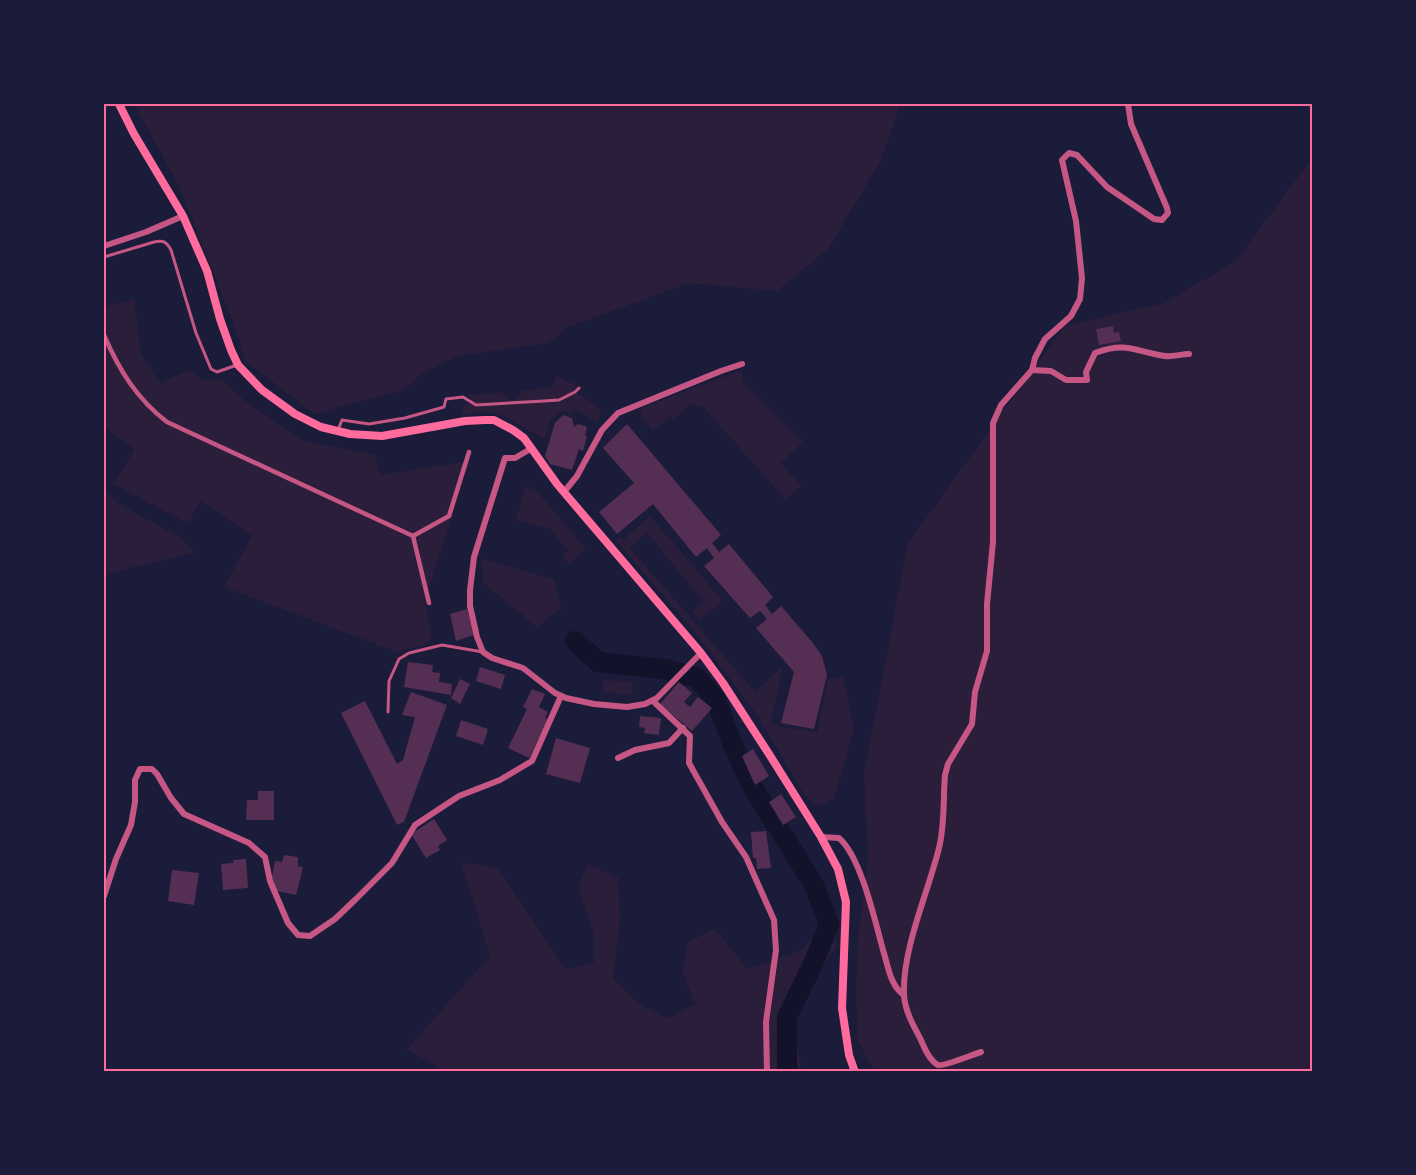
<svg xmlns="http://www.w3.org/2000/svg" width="1416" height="1175" font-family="'IBM Plex Serif',serif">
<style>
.green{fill:#2a1e3b}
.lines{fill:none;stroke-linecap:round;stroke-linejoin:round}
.river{stroke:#12122b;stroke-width:20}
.building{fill:#542f53}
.service{stroke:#c65784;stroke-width:3}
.pedestrian{stroke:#c65784;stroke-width:4.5}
.minor{stroke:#c65784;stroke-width:6}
.secondary{stroke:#ff6b9d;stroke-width:8}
.neatline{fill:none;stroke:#ff6b9d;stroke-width:2}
</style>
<rect width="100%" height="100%" fill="#1b1b3a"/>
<g class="green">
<path d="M 134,104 L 901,104 L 880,162 L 828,249 L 777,291 L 689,283 L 568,327 L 548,343 L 457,356 L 423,373 L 404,390 L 314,414 L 246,361 L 231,317 L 179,186 Z"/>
<path d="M 1312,158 L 1312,1071 L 875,1071 L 857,1040 L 856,985 L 858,939 L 868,859 L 864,774 L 908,543 L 1065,326 L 1164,303 L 1236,261 Z"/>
<path d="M 134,299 L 141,355 L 160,383 L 189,370 L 204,380 L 222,379 L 244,400 L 303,441 L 376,455 L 379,475 L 470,461 L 425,601 L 432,638 L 427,644 L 397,652 L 224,587 L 252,536 L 201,501 L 188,523 L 113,484 L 135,449 L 104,427 L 104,308 Z"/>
<path d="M 741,370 L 744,383 L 803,442 L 781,463 L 801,486 L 786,500 L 704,408 L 690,404 L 675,420 L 670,417 L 653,430 L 640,417 L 641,408 Z"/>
<path d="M 556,376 L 574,384 L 575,392 L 599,407 L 601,415 L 596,421 L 572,409 L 571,413 L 560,411 L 550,420 L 544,439 L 506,417 L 483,411 L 462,415 L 462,406 L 472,402 L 468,393 L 478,395 L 502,392 L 509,400 L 515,400 L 521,391 L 554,386 Z"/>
<path d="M 525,486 L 536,490 L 586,549 L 568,565 L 563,555 L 568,550 L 549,528 L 516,520 Z"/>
<path d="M 104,490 L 118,503 L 183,539 L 194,553 L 104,574 Z"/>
<path d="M 650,516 L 723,601 L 700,620 L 692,611 L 704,602 L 647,533 L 630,548 L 755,692 L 783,666 L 771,721 L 774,726 L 817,732 L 828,680 L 843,677 L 854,729 L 834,799 L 819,806 L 805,796 L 757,715 L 697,635 L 616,541 L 620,536 L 623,540 Z"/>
<path d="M 482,559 L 554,579 L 561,609 L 537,627 L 483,583 Z"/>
<path d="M 603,680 L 633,682 L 632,695 L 602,692 Z"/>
<path d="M 461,862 L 497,868 L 566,969 L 594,963 L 594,935 L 578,887 L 588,865 L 618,877 L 620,919 L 613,979 L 641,1005 L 668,1018 L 696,1004 L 682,972 L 688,942 L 715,929 L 748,969 L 801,950 L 836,911 L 836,947 L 821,970 L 793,1027 L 802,1071 L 444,1071 L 407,1049 L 490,956 Z"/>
</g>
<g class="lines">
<path class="river" d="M 575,641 L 598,662 L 665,669 L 697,678 L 715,698 L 732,743 L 753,788 L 813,883 L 829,924 L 814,962 L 787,1017 L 787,1066 L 789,1072"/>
</g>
<g class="building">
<path d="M 1113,326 L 1114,333 L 1119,332 L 1121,341 L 1099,345 L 1096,329 Z"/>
<path d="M 563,415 L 572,418 L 574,427 L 578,424 L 587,427 L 585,435 L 587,436 L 583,451 L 579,449 L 572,470 L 550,464 L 545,456 L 555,423 Z"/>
<path d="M 627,424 L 721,535 L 712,543 L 719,552 L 729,544 L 773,597 L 765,605 L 772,614 L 781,606 L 813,643 L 822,656 L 827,675 L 814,729 L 781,723 L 794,672 L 756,628 L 767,619 L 760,611 L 750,618 L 704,566 L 714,558 L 707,548 L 696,557 L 653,504 L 617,534 L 599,512 L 634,483 L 603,448 Z"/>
<path d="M 467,609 L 474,635 L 456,641 L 450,614 Z"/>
<path d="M 408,662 L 433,665 L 432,672 L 440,673 L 439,682 L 452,684 L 451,695 L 404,687 Z"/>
<path d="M 480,667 L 505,675 L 501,689 L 476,681 Z"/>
<path d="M 460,679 L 470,684 L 460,704 L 451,698 Z"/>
<path d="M 679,682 L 692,693 L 684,702 L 690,707 L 698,697 L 712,708 L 692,731 L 660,704 Z"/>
<path d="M 532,689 L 545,694 L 539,707 L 548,712 L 545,718 L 548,719 L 529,758 L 508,748 L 527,709 L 523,707 Z"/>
<path d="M 411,692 L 447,705 L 404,822 L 397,825 L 341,713 L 365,701 L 397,764 L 403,760 L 415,717 L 402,715 Z"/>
<path d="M 640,716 L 661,718 L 659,735 L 644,733 L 645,728 L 639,727 Z"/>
<path d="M 461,720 L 488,729 L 483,745 L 456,736 Z"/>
<path d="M 556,738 L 590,748 L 580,783 L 546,774 Z"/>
<path d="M 753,749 L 769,776 L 755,785 L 742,756 Z"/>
<path d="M 258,791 L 274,791 L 274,820 L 246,820 L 247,800 L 258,800 Z"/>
<path d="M 781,794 L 796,817 L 783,825 L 769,802 Z"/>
<path d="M 434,819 L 447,840 L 438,846 L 440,850 L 426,858 L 411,834 Z"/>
<path d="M 766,831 L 771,868 L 757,869 L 756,858 L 753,858 L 751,832 Z"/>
<path d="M 284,855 L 298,857 L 298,866 L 303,867 L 296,895 L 277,891 L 271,881 L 275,861 L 282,862 Z"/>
<path d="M 246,859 L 248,888 L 223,890 L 221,864 L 233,863 L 233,860 Z"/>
<path d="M 172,870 L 199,873 L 194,905 L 168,901 Z"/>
</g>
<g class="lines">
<g class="service">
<path d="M 104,257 L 154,242 C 163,240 166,241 171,250 L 196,333 L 211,369 L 217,372 L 237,365"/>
<path d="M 338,430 L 342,420 L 369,424 L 405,418 L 444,407 L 446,399 L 463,397 L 476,405 L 544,401 L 559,400 L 575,392 L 579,388"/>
<path d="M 388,712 L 389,681 L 399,659 L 409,653 L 442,645 L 483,652"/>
</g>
<g class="pedestrian">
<path d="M 104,335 C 119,370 137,399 167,422 L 413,536 L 429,603"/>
<path d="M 413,536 L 449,516 L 469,452"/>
</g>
<g class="minor">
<path d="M 104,246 L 146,232 L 183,216"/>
<path d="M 1032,370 L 1051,371 L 1066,380 L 1087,380 L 1086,372 L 1095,353 C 1127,341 1136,352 1165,356 C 1173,357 1181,354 1189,354"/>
<path d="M 532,448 L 515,458 L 505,458 L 474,557 L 470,590 L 470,606 L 477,637 L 483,652 L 492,658 L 523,668 L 555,693 L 566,698 L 594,704 L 627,707 L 645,704 L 657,698 L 701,653"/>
<path d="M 564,492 L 577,476 L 602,430 L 618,413 L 721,371 L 742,364"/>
<path d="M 653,701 L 690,736 L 689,763 L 722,822 L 746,857 L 774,920 L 776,950 L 766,1022 L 767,1072"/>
<path d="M 618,758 L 635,750 L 669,743 L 683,728"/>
<path d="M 821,837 L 839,838 C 861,857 875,921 883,950 C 888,965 890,986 904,995"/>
<path d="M 104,896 L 116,859 L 131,825 L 135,802 L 135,780 L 140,769 L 152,769 L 157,774 L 171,798 L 184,814 L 249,843 L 265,857 L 270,881 L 288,923 L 298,935 L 310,936 L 335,919 L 356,899 L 392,863 L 415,825 L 459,796 L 500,780 L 532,761 L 561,696"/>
<path d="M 981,1052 C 974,1054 943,1067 938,1065 C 929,1060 924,1047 920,1038 C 913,1025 905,1011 904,995 C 902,949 928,893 939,848 C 945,824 943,799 945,775 L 948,764 L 972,724 L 975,692 L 987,651 L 987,604 L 993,542 L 993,423 L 1001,405 L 1032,370 L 1035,358 L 1045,339 L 1071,316 L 1080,299 L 1082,278 L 1076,221 L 1062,160 L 1069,153 L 1077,155 L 1107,187 L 1154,219 L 1162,220 L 1168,213 L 1167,208 L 1131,124 L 1128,104"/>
</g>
<path class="secondary" d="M 119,104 L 134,134 L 183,216 L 207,271 L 220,319 L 231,350 L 238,365 L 262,390 L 295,414 L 321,427 L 350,434 L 382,436 L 465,421 L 485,420 L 494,420 L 513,430 L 524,438 L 557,484 L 701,653 L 723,683 L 769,754 L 821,837 L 838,869 L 846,902 L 842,1008 L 849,1055 L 855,1072"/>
</g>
<rect width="1416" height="1175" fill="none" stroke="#1b1b3a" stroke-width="210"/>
<rect x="105" y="105" width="1206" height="965" class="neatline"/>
</svg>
